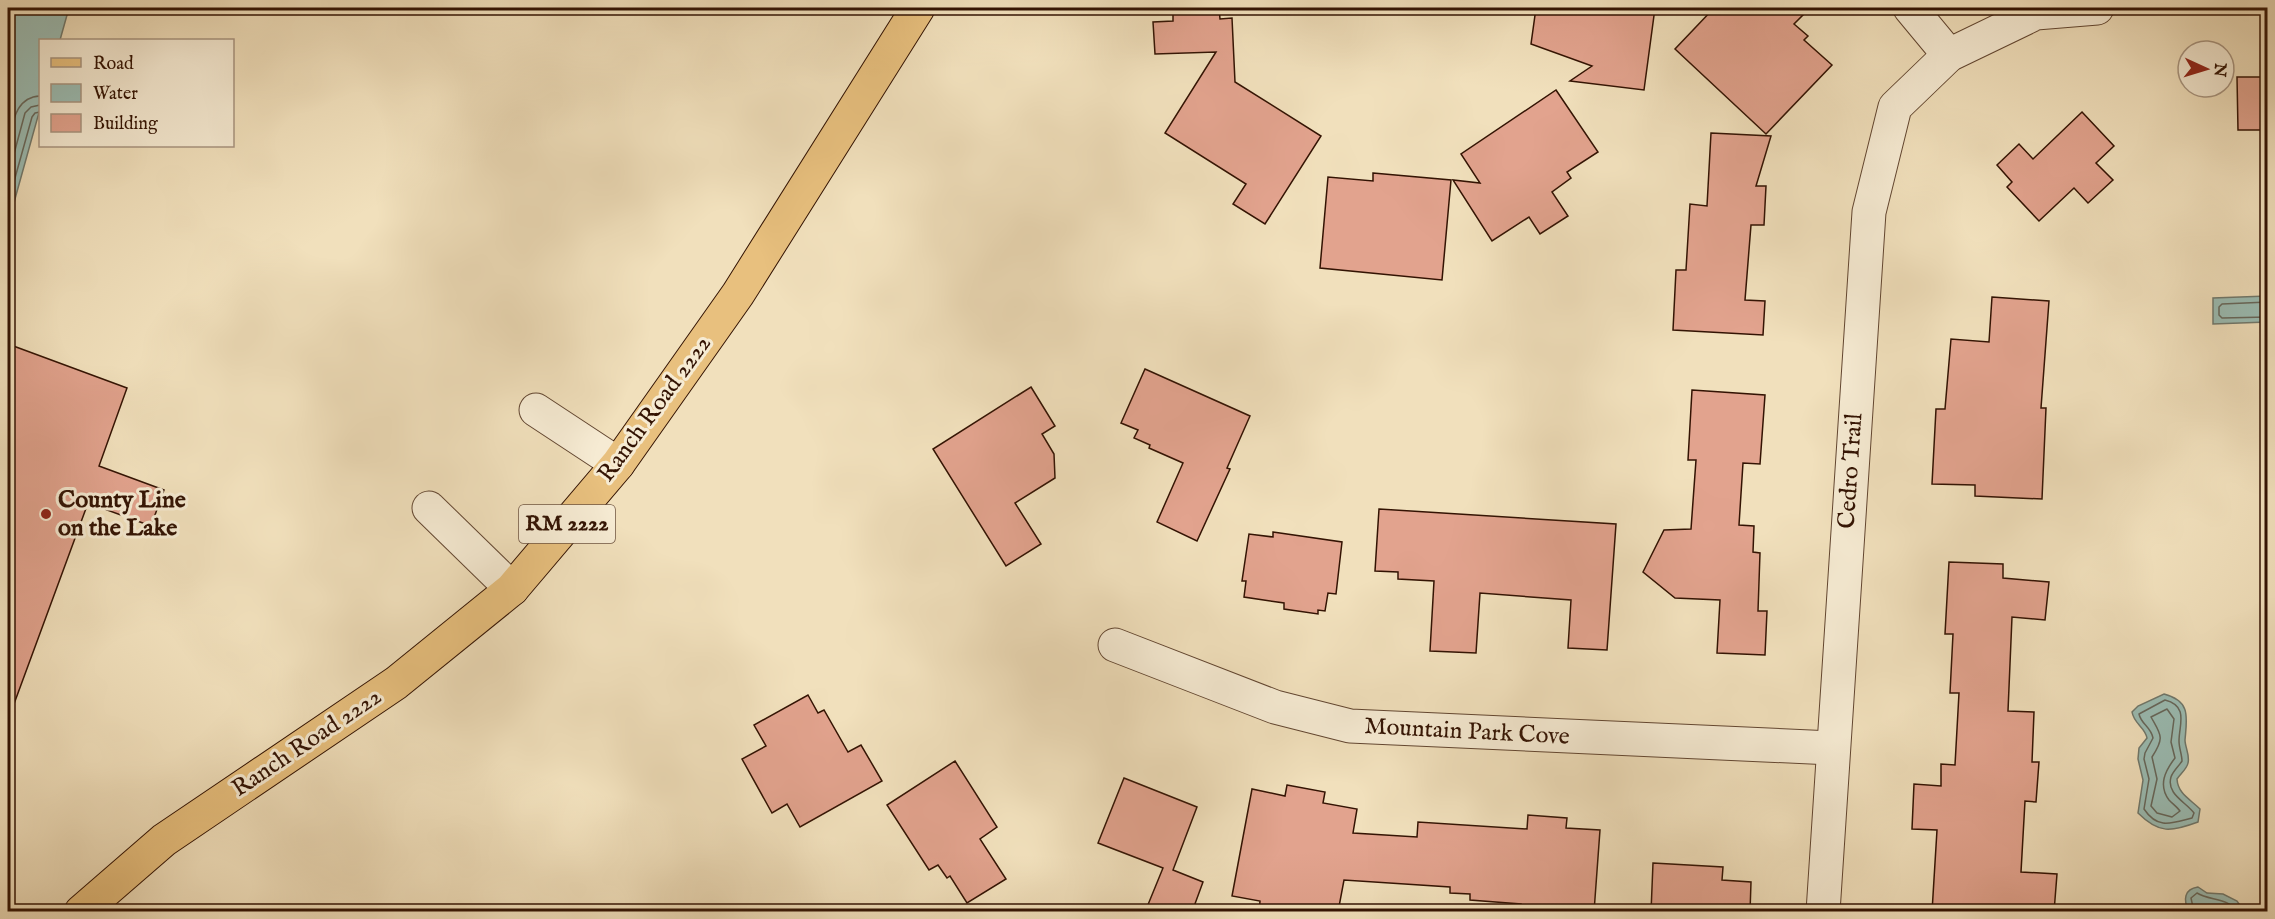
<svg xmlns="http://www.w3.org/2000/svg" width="2275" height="919" font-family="'IM FELL English',serif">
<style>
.water{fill:#9bbdb4;stroke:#71796d;stroke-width:1.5}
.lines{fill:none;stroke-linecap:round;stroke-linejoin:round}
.shore{stroke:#67685c;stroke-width:1.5}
.building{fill:#e2a38e;stroke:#331303;stroke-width:1.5}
.minor-casing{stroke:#624631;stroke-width:35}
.major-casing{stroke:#331303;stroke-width:35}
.minor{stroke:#f6ebd3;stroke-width:33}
.major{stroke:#e8c07e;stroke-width:33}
.poi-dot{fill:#8f2418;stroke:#f6ebd3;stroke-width:2}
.labels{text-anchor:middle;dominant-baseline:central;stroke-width:6;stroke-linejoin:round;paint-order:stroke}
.shield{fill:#f6ebd3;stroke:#6e5441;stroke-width:1.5}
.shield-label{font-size:22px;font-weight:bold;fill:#331303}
.street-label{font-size:24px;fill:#331303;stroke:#f6ebd3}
.poi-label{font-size:24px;font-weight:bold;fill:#331303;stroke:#f6ebd3;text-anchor:start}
</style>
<rect width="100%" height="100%" fill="#f1e0bc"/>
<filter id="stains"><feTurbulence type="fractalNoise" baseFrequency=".00333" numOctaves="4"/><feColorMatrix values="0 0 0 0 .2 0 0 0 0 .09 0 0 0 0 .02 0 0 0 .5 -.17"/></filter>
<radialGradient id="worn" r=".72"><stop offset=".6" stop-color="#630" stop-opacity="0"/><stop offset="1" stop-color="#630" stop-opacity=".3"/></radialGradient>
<g class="water">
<path d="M 8,8 L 69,8 L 60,40 L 40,40 L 40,109 L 8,224 Z"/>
<path d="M 2267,296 L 2267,322 L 2213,324 L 2213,298 Z"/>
<path d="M 2164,694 C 2191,701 2187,717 2185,740 C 2185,747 2190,755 2188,763 C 2187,769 2180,774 2177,779 C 2178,794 2190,799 2200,809 L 2198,822 C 2171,832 2159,834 2138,813 L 2143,780 L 2138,759 L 2139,748 L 2147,738 C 2145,727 2134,724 2132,712 L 2138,706 Z"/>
<path d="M 2198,887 L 2207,893 L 2223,894 L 2237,901 L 2244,911 L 2189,911 C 2183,900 2184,889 2198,887 Z"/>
</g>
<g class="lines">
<g class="shore">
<path d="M 8,143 C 13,123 15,97 40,96"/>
<path d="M 8,176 L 25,113 L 31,107 L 40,105"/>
<path d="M 8,203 L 32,117 L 35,113 L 40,112"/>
<path d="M 2268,302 L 2222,304 L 2219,307 L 2219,315 L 2222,318 L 2268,317"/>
<path d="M 2165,700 C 2189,706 2179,725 2179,741 C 2179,748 2182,755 2182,761 C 2179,766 2173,771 2171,777 C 2166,794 2186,802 2194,813 L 2192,818 C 2172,823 2158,830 2144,809 L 2149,779 L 2144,759 L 2145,753 L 2153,738 C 2151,727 2141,724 2139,714 Z"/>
<path d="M 2167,709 L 2174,719 L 2171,742 L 2175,758 C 2165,771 2158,785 2169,800 C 2173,804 2177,807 2180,811 L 2172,817 L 2157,813 L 2151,806 L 2157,779 L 2152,757 C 2165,737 2161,735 2151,717 Z"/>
<path d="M 2194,912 L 2191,898 L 2197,893 C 2210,901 2228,897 2237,912"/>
</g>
</g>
<g class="building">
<path d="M 1173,8 L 1219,8 L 1220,19 L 1232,18 L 1235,82 L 1321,136 L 1265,224 L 1233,204 L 1246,184 L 1165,133 L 1216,52 L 1155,54 L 1153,22 L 1173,21 Z"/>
<path d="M 1536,8 L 1655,8 L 1644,90 L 1570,81 L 1592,66 L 1531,44 Z"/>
<path d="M 1714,8 L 1810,8 L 1794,24 L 1808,36 L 1804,40 L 1832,65 L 1766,134 L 1675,49 Z"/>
<path d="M 2237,77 L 2268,77 L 2268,130 L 2238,130 Z"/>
<path d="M 1556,90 L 1598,152 L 1567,172 L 1571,178 L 1552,192 L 1568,216 L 1540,234 L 1529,217 L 1492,241 L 1453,180 L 1480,183 L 1461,154 Z"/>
<path d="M 2082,112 L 2114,146 L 2096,163 L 2113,180 L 2088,203 L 2074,188 L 2039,221 L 2007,187 L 2012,182 L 1997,165 L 2019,144 L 2033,159 Z"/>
<path d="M 1711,133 L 1771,136 L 1756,186 L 1766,186 L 1764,225 L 1751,225 L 1745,300 L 1765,301 L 1763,335 L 1673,330 L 1676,270 L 1686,270 L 1690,204 L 1707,206 Z"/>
<path d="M 1373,173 L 1451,180 L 1442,280 L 1320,268 L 1328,177 L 1373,181 Z"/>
<path d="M 1992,297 L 2049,301 L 2041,408 L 2046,408 L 2042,499 L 1975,496 L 1975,485 L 1932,484 L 1936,409 L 1945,409 L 1951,339 L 1989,342 Z"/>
<path d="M 8,344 L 127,388 L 99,466 L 164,490 L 151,526 L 88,503 L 11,712 L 8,712 Z"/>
<path d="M 1145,369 L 1250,416 L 1227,468 L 1230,469 L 1197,541 L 1157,522 L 1183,463 L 1149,448 L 1150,445 L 1134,438 L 1138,430 L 1121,423 Z"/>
<path d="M 1031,387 L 1055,426 L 1042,434 L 1054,454 L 1055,478 L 1015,503 L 1041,544 L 1006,566 L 933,449 Z"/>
<path d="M 1692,390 L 1765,395 L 1760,464 L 1743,463 L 1739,525 L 1754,526 L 1753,552 L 1760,553 L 1758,611 L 1767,611 L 1765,655 L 1717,653 L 1720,600 L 1675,598 L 1643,572 L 1664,530 L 1691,529 L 1696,460 L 1688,460 Z"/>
<path d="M 1379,509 L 1616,524 L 1607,650 L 1568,648 L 1571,600 L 1480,593 L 1476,653 L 1430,651 L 1434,581 L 1398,579 L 1398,572 L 1375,571 Z"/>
<path d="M 1273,532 L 1342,542 L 1336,594 L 1328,593 L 1325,611 L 1318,610 L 1318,614 L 1284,609 L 1284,603 L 1244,597 L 1246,581 L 1242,581 L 1249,534 L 1273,537 Z"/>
<path d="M 1949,562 L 2003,564 L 2003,578 L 2049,582 L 2045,620 L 2012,617 L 2008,711 L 2034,712 L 2032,762 L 2039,762 L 2036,802 L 2025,801 L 2021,872 L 2057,874 L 2054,912 L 1932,912 L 1937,830 L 1912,829 L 1914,784 L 1941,786 L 1941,764 L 1955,765 L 1959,693 L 1950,693 L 1953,634 L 1945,634 Z"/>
<path d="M 808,695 L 818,713 L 824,710 L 848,752 L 861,745 L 882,781 L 800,827 L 787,804 L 772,813 L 742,759 L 766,746 L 754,725 Z"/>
<path d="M 955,761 L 997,827 L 980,839 L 1006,879 L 967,903 L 950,876 L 947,878 L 938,865 L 929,870 L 887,805 Z"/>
<path d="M 1124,778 L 1197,807 L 1173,870 L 1203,882 L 1192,912 L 1145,912 L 1163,868 L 1098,843 Z"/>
<path d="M 1287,785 L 1325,792 L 1323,803 L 1357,809 L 1353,833 L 1417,837 L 1418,822 L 1527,829 L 1528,815 L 1567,818 L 1566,828 L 1600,830 L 1594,912 L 1521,910 L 1521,904 L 1470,900 L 1470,894 L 1450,893 L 1450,887 L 1344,880 L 1338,912 L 1259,912 L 1260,901 L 1232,896 L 1252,789 L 1285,796 Z"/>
<path d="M 1653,863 L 1723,867 L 1722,880 L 1751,882 L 1750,912 L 1651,912 Z"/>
</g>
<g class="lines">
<defs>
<g id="minor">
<path d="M 1910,8 L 1949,55"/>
<path d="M 536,410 L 618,464"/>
<path d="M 429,508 L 512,589"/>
<path d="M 1115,645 L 1275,707 L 1350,726 L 1832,748"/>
<path d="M 1823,912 L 1869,212 L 1895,107 L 1949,55 L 2036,13 L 2097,8"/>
</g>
<path id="major" d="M 81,912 L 164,840 L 396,683 L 512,589 L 618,464 L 738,294 L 918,8"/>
</defs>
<use href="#minor" class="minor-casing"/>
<use href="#major" class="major-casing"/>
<use href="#minor" class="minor"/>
<use href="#major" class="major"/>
</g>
<circle class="poi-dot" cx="46" cy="514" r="6"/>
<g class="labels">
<rect class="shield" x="519" y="505" width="96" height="38" rx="4.5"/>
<g class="shield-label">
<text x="567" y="524">RM 2222</text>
</g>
<g class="street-label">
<text transform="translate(655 409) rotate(-54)">Ranch Road 2222</text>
<text transform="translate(1851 471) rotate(-86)">Cedro Trail</text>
<text transform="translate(1467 732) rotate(3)">Mountain Park Cove</text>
<text transform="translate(307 743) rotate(-34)">Ranch Road 2222</text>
</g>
<g class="poi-label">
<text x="58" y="500">County Line<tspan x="58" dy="28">on the Lake</tspan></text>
</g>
</g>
<rect width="2275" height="919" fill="none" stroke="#f1e0bc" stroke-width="30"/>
<rect x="9" y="9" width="2257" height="901" fill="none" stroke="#331303" stroke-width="3"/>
<rect x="15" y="15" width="2245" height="889" fill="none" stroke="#331303" stroke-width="1.5"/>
<rect x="39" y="39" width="195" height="108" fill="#f6ebd3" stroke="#a89580" stroke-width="1.5"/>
<rect x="51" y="58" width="30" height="9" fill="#e8c07e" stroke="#a89580" stroke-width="1.5"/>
<text x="93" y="69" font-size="18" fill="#331303">Road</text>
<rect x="51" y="84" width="30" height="18" fill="#9bbdb4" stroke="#a89580" stroke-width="1.5"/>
<text x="93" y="99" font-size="18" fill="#331303">Water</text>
<rect x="51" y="114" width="30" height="18" fill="#e2a38e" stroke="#a89580" stroke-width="1.5"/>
<text x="93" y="129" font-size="18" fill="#331303">Building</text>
<g transform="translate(2206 69) rotate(94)"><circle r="28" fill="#f6ebd3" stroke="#a89580" stroke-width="1.5"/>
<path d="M0-4.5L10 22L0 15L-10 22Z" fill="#8f2418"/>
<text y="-9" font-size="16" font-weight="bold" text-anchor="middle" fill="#331303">N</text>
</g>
<rect width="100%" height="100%" filter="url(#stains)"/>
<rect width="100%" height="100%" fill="url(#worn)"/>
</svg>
